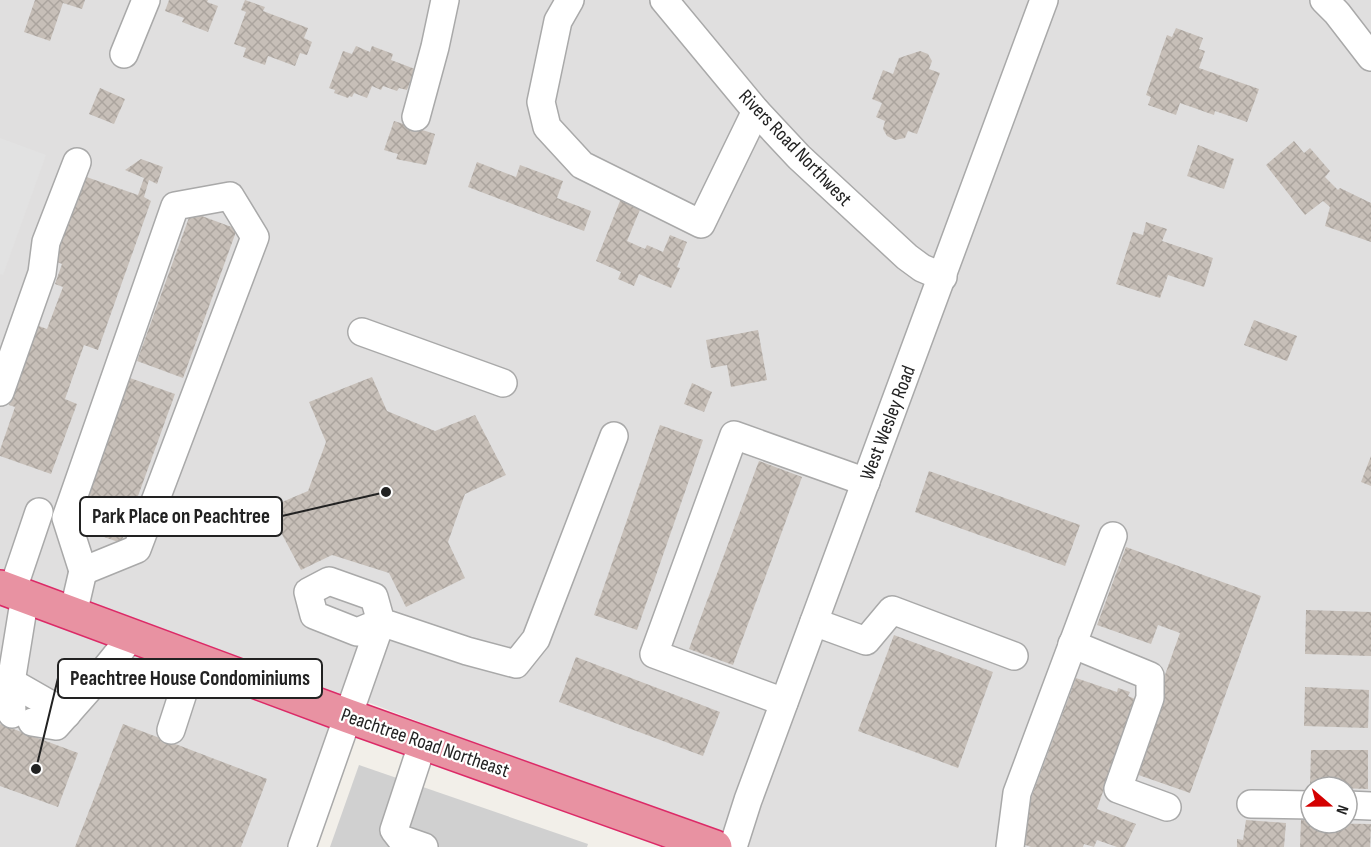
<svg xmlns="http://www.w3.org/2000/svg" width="1371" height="847" font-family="'Sofia Sans Condensed',sans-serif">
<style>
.residential{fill:#e0dfdf;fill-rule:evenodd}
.religious{fill:#d0d0d0}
.parking{fill:#e2e2e2}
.building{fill:url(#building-cross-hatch)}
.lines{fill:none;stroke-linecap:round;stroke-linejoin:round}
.minor-casing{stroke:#a9a9a9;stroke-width:30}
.highway-casing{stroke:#dc2a67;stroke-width:36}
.minor{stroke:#fff;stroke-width:27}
.highway{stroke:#e892a2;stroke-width:33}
.labels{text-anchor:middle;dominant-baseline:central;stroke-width:4.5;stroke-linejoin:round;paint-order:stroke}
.street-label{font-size:20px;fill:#222;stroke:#fff}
.leader{fill:none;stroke:#222;stroke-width:2}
.callout-dot{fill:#222;stroke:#fff;stroke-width:2}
.callout{fill:#fff;stroke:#222;stroke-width:2}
.callout-label{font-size:21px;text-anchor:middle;font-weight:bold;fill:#222}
</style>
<defs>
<pattern id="building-cross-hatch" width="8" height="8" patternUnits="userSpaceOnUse" patternTransform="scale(1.5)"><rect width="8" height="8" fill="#c7bfb8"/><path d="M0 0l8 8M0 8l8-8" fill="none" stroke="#aba49e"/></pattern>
</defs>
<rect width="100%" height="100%" fill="#f2efe9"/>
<path class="residential" d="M 0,0 L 1371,0 L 1371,847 L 749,847 L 349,695 L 299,847 L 0,847 ZM 1311,787 L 1347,787 L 1347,823 L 1311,823 Z"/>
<path class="religious" d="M 359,765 L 588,844 L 587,847 L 330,847 Z"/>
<path class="parking" d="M 0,138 L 46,155 L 3,275 L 0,274 Z"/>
<g class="building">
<path d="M 35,0 L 85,0 L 82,9 L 63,3 L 50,41 L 24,32 Z"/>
<path d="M 169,0 L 208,0 L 207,2 L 218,6 L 208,32 L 182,22 L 184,18 L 165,11 Z"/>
<path d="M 245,0 L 265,7 L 263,11 L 308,28 L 304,38 L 312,42 L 307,55 L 300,53 L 295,66 L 268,56 L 265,65 L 243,57 L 246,48 L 234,44 L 246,12 L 241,10 Z"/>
<path d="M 1176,28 L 1203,38 L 1199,49 L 1205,51 L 1199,68 L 1259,89 L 1247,122 L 1215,111 L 1214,115 L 1180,103 L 1176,115 L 1148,105 L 1151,97 L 1146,95 L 1167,35 L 1172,37 Z"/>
<path d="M 356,46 L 370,52 L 372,46 L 393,54 L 391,60 L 415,69 L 407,90 L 399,88 L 397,91 L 383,86 L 381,90 L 372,86 L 367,98 L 354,93 L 352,97 L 349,96 L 348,98 L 334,93 L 335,90 L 329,88 L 343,51 L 352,54 Z"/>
<path d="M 920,51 L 928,54 L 932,61 L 929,69 L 940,73 L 917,134 L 908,131 L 905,138 L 895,140 L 887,136 L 883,129 L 885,121 L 876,117 L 882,103 L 872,99 L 883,70 L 893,74 L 899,58 Z"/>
<path d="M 100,88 L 125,99 L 114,124 L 89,114 Z"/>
<path d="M 394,121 L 435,134 L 426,165 L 396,159 L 398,154 L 384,150 Z"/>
<path d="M 1294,141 L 1304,153 L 1310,148 L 1330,171 L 1325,177 L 1338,190 L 1340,188 L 1371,203 L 1371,242 L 1325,226 L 1330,207 L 1323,201 L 1305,215 L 1266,165 Z"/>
<path d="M 1198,145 L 1234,159 L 1224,189 L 1187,176 Z"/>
<path d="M 141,159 L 163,167 L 157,184 L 149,180 L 144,197 L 151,201 L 98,350 L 84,345 L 65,399 L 77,404 L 51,474 L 0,456 L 0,450 L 15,407 L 9,405 L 17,382 L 31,323 L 47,329 L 63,287 L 55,284 L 62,264 L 50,259 L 75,173 L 138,195 L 144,178 L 125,170 Z"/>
<path d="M 477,162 L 516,177 L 520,165 L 563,181 L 557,198 L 591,211 L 584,231 L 468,187 Z"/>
<path d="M 624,191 L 644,200 L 627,241 L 645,249 L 647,245 L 663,252 L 670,235 L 687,242 L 677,267 L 680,268 L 671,288 L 639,274 L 634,286 L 618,279 L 621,272 L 596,261 Z"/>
<path d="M 191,212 L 237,229 L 183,378 L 137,361 Z"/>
<path d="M 1146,222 L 1167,229 L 1162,241 L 1213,258 L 1204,287 L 1168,275 L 1160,298 L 1116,284 L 1133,232 L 1143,235 Z"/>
<path d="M 1254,320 L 1297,336 L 1287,361 L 1244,345 Z"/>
<path d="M 758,330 L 767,380 L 731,387 L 727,365 L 711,368 L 706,340 Z"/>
<path d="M 372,377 L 387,411 L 435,431 L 475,415 L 506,475 L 465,494 L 448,542 L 465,578 L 406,607 L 389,573 L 332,555 L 301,570 L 268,508 L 308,491 L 326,442 L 309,402 Z"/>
<path d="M 130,378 L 175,394 L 121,543 L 76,527 Z"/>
<path d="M 692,383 L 712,392 L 704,412 L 684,404 Z"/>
<path d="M 660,425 L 703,440 L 637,630 L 594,615 Z"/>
<path d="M 1371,456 L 1371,486 L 1361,482 Z"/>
<path d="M 759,461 L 802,477 L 733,665 L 689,649 Z"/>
<path d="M 929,471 L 1080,525 L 1065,566 L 915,512 Z"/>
<path d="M 1126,547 L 1261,596 L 1190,793 L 1130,772 L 1180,633 L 1158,625 L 1151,644 L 1097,625 Z"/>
<path d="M 1306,610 L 1371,612 L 1371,656 L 1305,654 Z"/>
<path d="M 894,635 L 993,672 L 958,768 L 858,731 Z"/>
<path d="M 576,657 L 720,712 L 703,756 L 559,702 Z"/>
<path d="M 1076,678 L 1117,692 L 1118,688 L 1130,692 L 1128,696 L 1135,699 L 1097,809 L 1136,824 L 1125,847 L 1117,847 L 1097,840 L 1094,847 L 1084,844 L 1083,847 L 1031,847 L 1015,841 Z"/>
<path d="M 1305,687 L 1369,690 L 1368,728 L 1304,726 Z"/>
<path d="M 0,724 L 78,753 L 58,807 L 0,786 Z"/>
<path d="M 123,724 L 267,779 L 241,847 L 75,847 Z"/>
<path d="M 1311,750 L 1368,750 L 1368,789 L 1310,787 Z"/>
<path d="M 1246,820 L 1286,823 L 1284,847 L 1237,847 L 1237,839 L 1243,840 Z"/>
<path d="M 1301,820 L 1311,821 L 1311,823 L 1371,824 L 1370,847 L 1300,847 Z"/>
</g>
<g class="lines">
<defs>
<g id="minor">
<path d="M 570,0 L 558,21 L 541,102 L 547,127 L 582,165 L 701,224 L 756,111"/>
<path d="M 664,0 L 756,111 L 799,157 L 907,257 L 922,268 L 943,277"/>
<path d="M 1324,0 L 1337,13 L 1371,57"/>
<path d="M 124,54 L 146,0"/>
<path d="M 416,117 L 435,47 L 445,0"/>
<path d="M 230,196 L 255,237 L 137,549 L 83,571 L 66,518 L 175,206 Z"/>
<path d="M 362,332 L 503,383"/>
<path d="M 0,392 L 42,273 L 46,242 L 77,162"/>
<path d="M 12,592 L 39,512"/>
<path d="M 73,614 L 83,571"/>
<path d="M 814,622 L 866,641 L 892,610 L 1014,656"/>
<path d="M 1072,644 L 1150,676 L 1150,698 L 1118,789 L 1167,807"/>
<path d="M 11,682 L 67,714"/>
<path d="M 784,702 L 654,654 L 734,435 L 866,482"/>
<path d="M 12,714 L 11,682 L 25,596"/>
<path d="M 32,722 L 56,726 L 94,683 L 132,636"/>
<path d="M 171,730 L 194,659"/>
<path d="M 423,742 L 394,830 L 401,839 L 424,847"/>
<path d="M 1251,804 L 1311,805"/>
<path d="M 1347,805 L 1371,806"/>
<path d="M 302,847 L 381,622 L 374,597 L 329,581 L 308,592 L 314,615 L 357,632 L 381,622 L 467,651 L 516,664 L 536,639 L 614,436"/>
<path d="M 733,847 L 748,800 L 1044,0"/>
<path d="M 1010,847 L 1017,793 L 1113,536"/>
</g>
<path id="highway" d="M 0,587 L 348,716 L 715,847"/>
</defs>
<use href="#minor" class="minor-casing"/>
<use href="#highway" class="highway-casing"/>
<use href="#minor" class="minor"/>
<use href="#highway" class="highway"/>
</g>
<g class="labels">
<g class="street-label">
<text transform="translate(795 148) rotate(46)">Rivers Road Northwest</text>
<text transform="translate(888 423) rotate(-69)">West Wesley Road</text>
<text transform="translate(425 743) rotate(19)">Peachtree Road Northeast</text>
</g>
</g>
<path class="leader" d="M386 492L282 516M36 769L58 678"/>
<g class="callout-dot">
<circle cx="386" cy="492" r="6"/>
<circle cx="36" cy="769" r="6"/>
</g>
<g class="callout">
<rect x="80" y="497" width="202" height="39" rx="6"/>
<rect x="58" y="659" width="264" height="39" rx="6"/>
</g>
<g class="callout-label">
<text x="181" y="523">Park Place on Peachtree</text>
<text x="190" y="685">Peachtree House Condominiums</text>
</g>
<g transform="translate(1329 805) rotate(110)"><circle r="28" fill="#ffffff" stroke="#a7a7a7" stroke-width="1.5"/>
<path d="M0-4.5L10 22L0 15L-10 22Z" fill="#d40000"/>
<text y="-9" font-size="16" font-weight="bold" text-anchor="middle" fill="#222222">N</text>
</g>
</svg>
